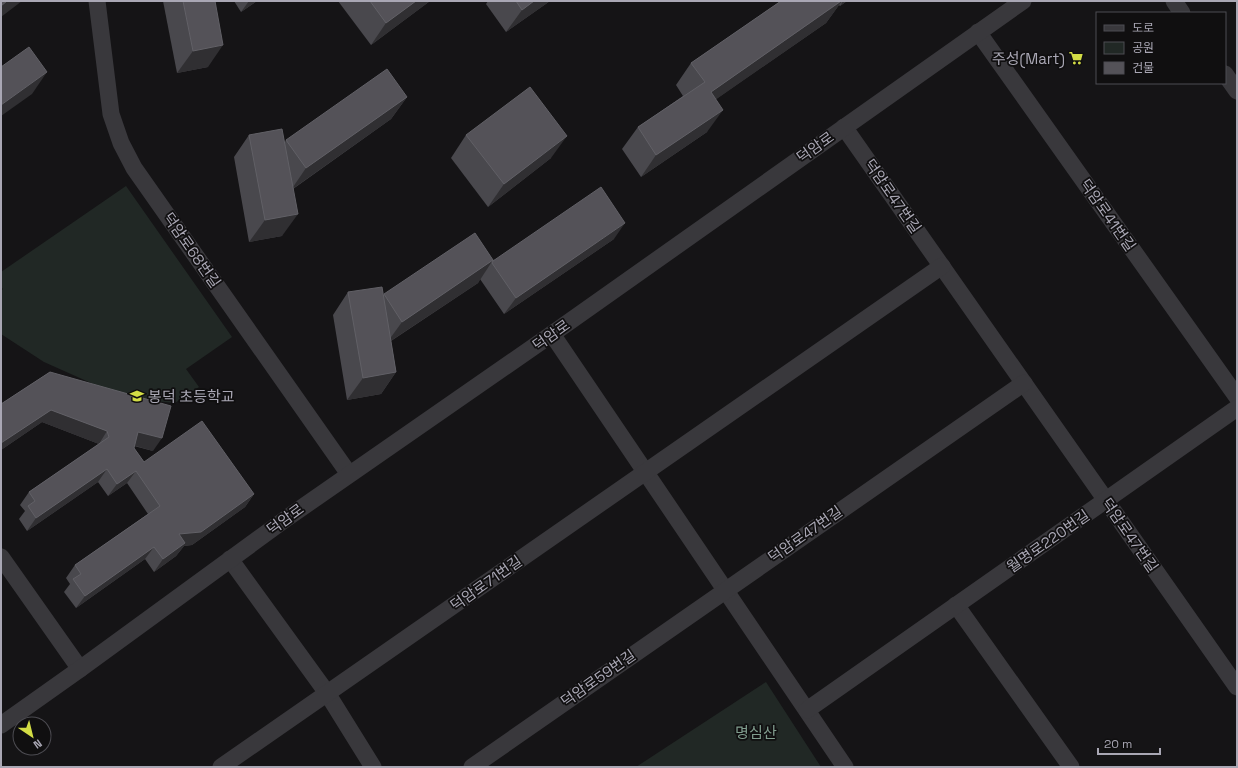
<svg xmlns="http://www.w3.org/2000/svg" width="1238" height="768" font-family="'Space Grotesk','Noto Sans KR',sans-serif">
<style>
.green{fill:#212825}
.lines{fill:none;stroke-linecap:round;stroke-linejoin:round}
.street{stroke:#39383c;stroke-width:17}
.wall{fill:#49484d}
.shaded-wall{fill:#302f32}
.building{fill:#545258;stroke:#616066}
.labels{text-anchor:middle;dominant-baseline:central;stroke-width:3.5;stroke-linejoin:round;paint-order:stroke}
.poi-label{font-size:15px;fill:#a9a7b4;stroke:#100f10;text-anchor:end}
.street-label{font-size:15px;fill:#a9a7b4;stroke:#100f10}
.park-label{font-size:15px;fill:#809d8e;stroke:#100f10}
</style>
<rect width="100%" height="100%" fill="#151416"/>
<g class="green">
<path d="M 126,186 L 232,337 L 186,369 L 199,387 L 175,403 L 143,400 L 100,387 L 44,362 L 1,334 L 1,291 L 3,289 L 1,287 L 1,272 Z"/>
<path d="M 766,682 L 821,767 L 636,767 Z"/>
</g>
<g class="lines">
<g class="street">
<path d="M 97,1 L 111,114 L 121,143 L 134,168 L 349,474"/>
<path d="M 1174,1 L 1182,13"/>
<path d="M 978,32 L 1237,397"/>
<path d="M 1225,74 L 1237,91"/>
<path d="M 844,127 L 1237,687"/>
<path d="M 552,334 L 845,767"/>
<path d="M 1,557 L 80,669"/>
<path d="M 230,559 L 327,693 L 373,767"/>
<path d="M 956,605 L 1071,767"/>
<path d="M 807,710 L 1237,408"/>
<path d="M 1,725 L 80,669 L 287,518 L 552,334 L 1023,1"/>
<path d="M 221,767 L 942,266"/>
<path d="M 472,767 L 1024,383"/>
</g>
</g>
<g class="wall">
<path d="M 163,1 L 215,1 L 208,67 L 177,73 Z"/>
<path d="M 234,1 L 257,1 L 241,12 Z"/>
<path d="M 338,1 L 430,1 L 371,45 Z"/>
<path d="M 488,1 L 550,1 L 506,32 L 486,4 Z"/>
<path d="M 781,1 L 847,1 L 840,6 L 839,5 L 826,23 L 716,99 L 707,132 L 641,177 L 622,149 L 638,127 L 683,96 L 676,85 L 691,63 Z"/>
<path d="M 407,97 L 391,119 L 293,189 L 282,236 L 249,242 L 234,157 L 249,135 L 285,142 L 286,140 Z"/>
<path d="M 466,135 L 551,158 L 488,207 L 451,158 Z"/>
<path d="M 614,239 L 504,314 L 480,279 L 478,283 L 391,341 L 396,372 L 381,394 L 347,400 L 333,315 L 348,292 L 383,295 L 493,260 Z"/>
<path d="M 50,372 L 153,451 L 134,446 L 134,448 L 144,462 L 254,494 L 245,507 L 192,545 L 184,546 L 176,556 L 154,572 L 145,559 L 76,608 L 64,592 L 70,584 L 66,578 L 75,565 L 148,514 L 127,483 L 108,496 L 98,482 L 27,531 L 19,519 L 25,511 L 20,505 L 29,492 L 99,444 L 42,422 L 1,450 L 1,404 Z"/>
</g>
<g class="shaded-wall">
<path d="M 7,1 L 22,1 L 1,17 L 1,6 Z"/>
<path d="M 249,1 L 257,1 L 241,12 Z"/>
<path d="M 416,1 L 430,1 L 371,45 L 386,23 Z"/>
<path d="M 534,1 L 550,1 L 506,32 L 522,10 Z"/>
<path d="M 842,1 L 826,23 L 695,114 L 711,92 Z"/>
<path d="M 843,1 L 847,1 L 840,6 Z"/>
<path d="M 223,45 L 208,67 L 177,73 L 193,51 Z"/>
<path d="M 47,72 L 32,94 L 1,116 L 1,105 Z"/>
<path d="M 407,97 L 391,119 L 291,190 L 306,168 Z"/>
<path d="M 723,110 L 707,132 L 641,177 L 656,155 Z"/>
<path d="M 567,136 L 551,158 L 488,207 L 504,184 Z"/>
<path d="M 298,214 L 282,236 L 249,242 L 265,220 Z"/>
<path d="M 625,223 L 614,239 L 504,314 L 516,298 Z"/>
<path d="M 493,260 L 478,283 L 386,344 L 402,322 Z"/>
<path d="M 396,372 L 381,394 L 347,400 L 363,378 Z"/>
<path d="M 51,410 L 107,431 L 99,444 L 42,422 L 1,450 L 1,443 Z"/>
<path d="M 138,432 L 162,438 L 153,451 L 129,444 Z"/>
<path d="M 107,469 L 98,482 L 27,531 L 36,518 Z"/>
<path d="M 136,471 L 127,483 L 108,496 L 117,484 Z"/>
<path d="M 254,494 L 245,507 L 192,545 L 184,546 L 176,556 L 154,572 L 163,559 L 179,534 Z"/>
<path d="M 154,547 L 145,559 L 76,608 L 85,596 Z"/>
</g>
<g class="building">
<path d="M 1,1 L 7,1 L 1,6 Z"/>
<path d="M 183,1 L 215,1 L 223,45 L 193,51 Z"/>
<path d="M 370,1 L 416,1 L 386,23 Z"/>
<path d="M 516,1 L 534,1 L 522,10 Z"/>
<path d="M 781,1 L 841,1 L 711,92 L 723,110 L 656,155 L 638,127 L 705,82 L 691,63 Z"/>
<path d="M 29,47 L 47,72 L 1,105 L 1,67 Z"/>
<path d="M 387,69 L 407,97 L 306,168 L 286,140 Z"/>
<path d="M 530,87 L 567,136 L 504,184 L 466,135 Z"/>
<path d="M 282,129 L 298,214 L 265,220 L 249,135 Z"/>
<path d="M 601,187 L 625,223 L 516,298 L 492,263 L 493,261 Z"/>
<path d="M 475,233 L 493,260 L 402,322 L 384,294 Z"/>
<path d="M 382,287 L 396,372 L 363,378 L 348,292 Z"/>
<path d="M 50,372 L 171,406 L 162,438 L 138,432 L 134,448 L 144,462 L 202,421 L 254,494 L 201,532 L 179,534 L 185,543 L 163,559 L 154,547 L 85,596 L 73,579 L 81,574 L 75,565 L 160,506 L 136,471 L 117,484 L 107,469 L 36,518 L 28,506 L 35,501 L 29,492 L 109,437 L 107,431 L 51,410 L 1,443 L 1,404 Z"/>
</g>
<defs>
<symbol id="supermarket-bare" viewBox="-9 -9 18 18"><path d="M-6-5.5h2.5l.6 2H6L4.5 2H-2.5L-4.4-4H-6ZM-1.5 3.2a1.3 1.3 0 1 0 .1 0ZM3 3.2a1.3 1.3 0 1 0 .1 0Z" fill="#d3dd45" stroke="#100f10" stroke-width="2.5" paint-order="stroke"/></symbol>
<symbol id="school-bare" viewBox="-9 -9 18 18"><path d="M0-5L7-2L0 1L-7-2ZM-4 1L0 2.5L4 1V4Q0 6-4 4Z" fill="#d3dd45" stroke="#100f10" stroke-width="2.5" paint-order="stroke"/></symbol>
</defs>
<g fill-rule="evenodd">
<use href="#supermarket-bare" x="1066" y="48" width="20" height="20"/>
<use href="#school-bare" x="127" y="386" width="20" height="20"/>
</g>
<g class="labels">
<g class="poi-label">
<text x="1065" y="58">주성(Mart)</text>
<text x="148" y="396" text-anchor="start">봉덕 초등학교</text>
</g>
<g class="street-label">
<text transform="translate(815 147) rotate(-35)">덕암로</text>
<text transform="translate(893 196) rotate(55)">덕암로47번길</text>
<text transform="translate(1108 215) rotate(55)">덕암로41번길</text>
<text transform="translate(192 250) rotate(55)">덕암로68번길</text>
<text transform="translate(551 335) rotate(-35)">덕암로</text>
<text transform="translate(285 519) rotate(-36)">덕암로</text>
<text transform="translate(805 534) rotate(-35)">덕암로47번길</text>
<text transform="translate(1130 535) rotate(55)">덕암로47번길</text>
<text transform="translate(1048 541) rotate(-35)">월명로220번길</text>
<text transform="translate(486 583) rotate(-35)">덕암로71번길</text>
<text transform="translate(598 678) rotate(-35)">덕암로59번길</text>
</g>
<g class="park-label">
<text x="756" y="732">명심산</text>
</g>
</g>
<rect width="1238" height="768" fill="none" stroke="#a9a7b4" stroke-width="4"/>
<rect x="1096" y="12" width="130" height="72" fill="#100f10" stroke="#4d4c52"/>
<rect x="1104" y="25" width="20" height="6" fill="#39383c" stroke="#4d4c52"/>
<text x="1132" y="32" font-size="12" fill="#a9a7b4">도로</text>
<rect x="1104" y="42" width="20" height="12" fill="#212825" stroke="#4d4c52"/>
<text x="1132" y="52" font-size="12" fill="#a9a7b4">공원</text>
<rect x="1104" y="62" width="20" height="12" fill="#545258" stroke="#4d4c52"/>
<text x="1132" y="72" font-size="12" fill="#a9a7b4">건물</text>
<g transform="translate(32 736) rotate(145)"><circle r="19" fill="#100f10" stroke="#4d4c52"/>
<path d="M0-3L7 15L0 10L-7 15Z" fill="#d3dd45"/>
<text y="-6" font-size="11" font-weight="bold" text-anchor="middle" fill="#a9a7b4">N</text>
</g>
<path d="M1098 748v6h62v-6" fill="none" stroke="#a9a7b4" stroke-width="2"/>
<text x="1104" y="748" font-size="12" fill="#a9a7b4" stroke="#100f10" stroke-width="3" paint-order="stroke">20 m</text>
</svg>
